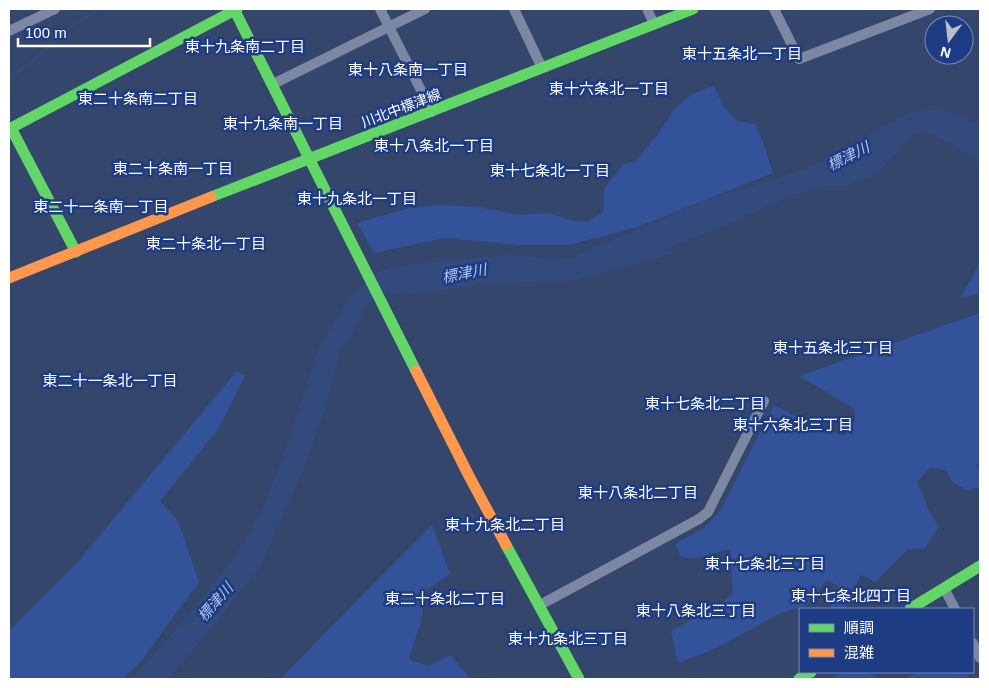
<svg xmlns="http://www.w3.org/2000/svg" width="989" height="688" font-family="Arial,'Noto Sans JP',sans-serif">
<style>
.green{fill:#32529a}
.water{fill:#334a7d}
.lines{fill:none;stroke-linecap:round;stroke-linejoin:round}
.stream{stroke:#334a7d;stroke-width:2.5}
.street{stroke:#7b87a3;stroke-width:10}
.fast{stroke:#63d668;stroke-width:11}
.slow{stroke:#ff974d;stroke-width:11}
.labels{text-anchor:middle;dominant-baseline:central;stroke-width:5;stroke-linejoin:round;paint-order:stroke}
.street-label{font-size:14px;fill:#fff;stroke:#1e3c84}
.neighbourhood-label{font-size:15px;fill:#fff;stroke:#1e3c84}
.water-label{font-size:15px;font-style:italic;fill:#b1c5f1;stroke:#1e3c84}
</style>
<rect width="100%" height="100%" fill="#35466d"/>
<g class="green">
<path d="M 714,86 L 723,106 L 737,121 L 755,124 L 762,139 L 773,173 L 640,226 L 570,245 L 518,245 L 445,238 L 374,253 L 357,223 L 409,208 L 440,205 L 480,207 L 518,215 L 548,213 L 574,221 L 587,222 L 604,211 L 604,189 L 623,164 L 635,162 L 657,135 L 675,109 L 692,94 Z"/>
<path d="M 980,262 L 980,293 L 961,298 Z"/>
<path d="M 980,313 L 980,465 L 976,465 L 980,474 L 980,486 L 968,491 L 952,482 L 946,470 L 930,467 L 917,482 L 930,513 L 939,527 L 925,548 L 907,550 L 875,582 L 861,574 L 844,609 L 830,609 L 838,586 L 827,580 L 807,605 L 781,613 L 714,649 L 678,663 L 671,631 L 721,604 L 733,593 L 730,549 L 694,559 L 680,556 L 676,543 L 703,529 L 720,511 L 774,405 L 811,425 L 844,436 L 855,421 L 855,409 L 799,376 Z"/>
<path d="M 237,371 L 245,376 L 219,428 L 160,501 L 178,521 L 199,582 L 141,661 L 123,679 L 9,679 L 9,631 L 77,563 Z"/>
<path d="M 432,525 L 450,574 L 420,594 L 423,614 L 409,659 L 428,666 L 451,655 L 470,679 L 280,679 Z"/>
<path d="M 843,672 L 867,672 L 878,679 L 831,679 Z"/>
<path d="M 920,672 L 971,672 L 966,679 L 903,679 Z"/>
</g>
<path class="water" d="M 938,109 L 965,116 L 980,126 L 980,162 L 947,141 L 927,132 L 914,133 L 878,173 L 846,186 L 825,186 L 792,195 L 735,221 L 671,247 L 672,254 L 571,281 L 485,283 L 414,295 L 388,292 L 368,303 L 359,322 L 340,352 L 325,410 L 304,468 L 260,567 L 205,636 L 168,679 L 133,679 L 198,604 L 234,558 L 262,511 L 281,462 L 319,347 L 343,308 L 359,288 L 375,273 L 396,266 L 503,255 L 568,259 L 712,198 L 804,170 L 871,134 L 907,113 Z"/>
<g class="lines">
<path class="stream" d="M 9,80 L 31,62 L 70,27 L 99,9"/>
<g class="street">
<path d="M 380,9 L 432,112"/>
<path d="M 514,9 L 542,68"/>
<path d="M 647,9 L 654,24"/>
<path d="M 774,9 L 799,59 L 930,9"/>
<path d="M 9,31 L 55,9"/>
<path d="M 273,84 L 425,9"/>
<path d="M 944,588 L 955,609"/>
<path d="M 540,605 L 699,519 L 708,512 L 764,401"/>
<path d="M 973,643 L 980,658"/>
</g>
<g class="fast">
<path d="M 234,9 L 416,371"/>
<path d="M 211,197 L 693,9"/>
<path d="M 76,252 L 11,128 L 237,9"/>
<path d="M 506,545 L 579,679"/>
<path d="M 910,609 L 980,566"/>
<path d="M 799,679 L 811,672"/>
</g>
<g class="slow">
<path d="M 9,278 L 211,197"/>
<path d="M 416,371 L 469,476 L 506,545"/>
</g>
</g>
<g class="labels">
<g class="street-label">
<text transform="translate(401 108) rotate(-21)">川北中標津線</text>
</g>
<g class="neighbourhood-label">
<text x="245" y="46">東十九条南二丁目</text>
<text x="742" y="53">東十五条北一丁目</text>
<text x="408" y="69">東十八条南一丁目</text>
<text x="609" y="88">東十六条北一丁目</text>
<text x="138" y="98">東二十条南二丁目</text>
<text x="283" y="123">東十九条南一丁目</text>
<text x="434" y="145">東十八条北一丁目</text>
<text x="173" y="168">東二十条南一丁目</text>
<text x="550" y="170">東十七条北一丁目</text>
<text x="357" y="198">東十九条北一丁目</text>
<text x="101" y="206">東二十一条南一丁目</text>
<text x="206" y="243">東二十条北一丁目</text>
<text x="833" y="347">東十五条北三丁目</text>
<text x="110" y="380">東二十一条北一丁目</text>
<text x="705" y="403">東十七条北二丁目</text>
<text x="793" y="424">東十六条北三丁目</text>
<text x="638" y="492">東十八条北二丁目</text>
<text x="505" y="524">東十九条北二丁目</text>
<text x="765" y="563">東十七条北三丁目</text>
<text x="851" y="595">東十七条北四丁目</text>
<text x="445" y="598">東二十条北二丁目</text>
<text x="696" y="610">東十八条北三丁目</text>
<text x="568" y="638">東十九条北三丁目</text>
</g>
<g class="water-label">
<text transform="translate(848 156) rotate(-27)">標津川</text>
<text transform="translate(464 273) rotate(-11)">標津川</text>
<text transform="translate(215 602) rotate(-49)">標津川</text>
</g>
</g>
<rect width="989" height="688" fill="none" stroke="#ffffff" stroke-width="20"/>
<rect x="799" y="608" width="175" height="65" fill="#1e3c84" stroke="#788ab5"/>
<rect x="809" y="624" width="25" height="8" fill="#63d668" stroke="#788ab5"/>
<text x="844" y="633" font-size="15" fill="#ffffff">順調</text>
<rect x="809" y="649" width="25" height="8" fill="#ff974d" stroke="#788ab5"/>
<text x="844" y="658" font-size="15" fill="#ffffff">混雑</text>
<g transform="translate(949 40) rotate(195)"><circle r="24" fill="#1e3c84" stroke="#788ab5"/>
<path d="M0-4L9 19L0 12L-9 19Z" fill="#b8becc"/>
<text y="-8" font-size="14" font-weight="bold" text-anchor="middle" fill="#ffffff">N</text>
</g>
<path d="M18 38v8h132v-8" fill="none" stroke="#ffffff" stroke-width="2.5"/>
<text x="25" y="38" font-size="15" fill="#ffffff" stroke="#1e3c84" stroke-width="4" paint-order="stroke">100 m</text>
</svg>
